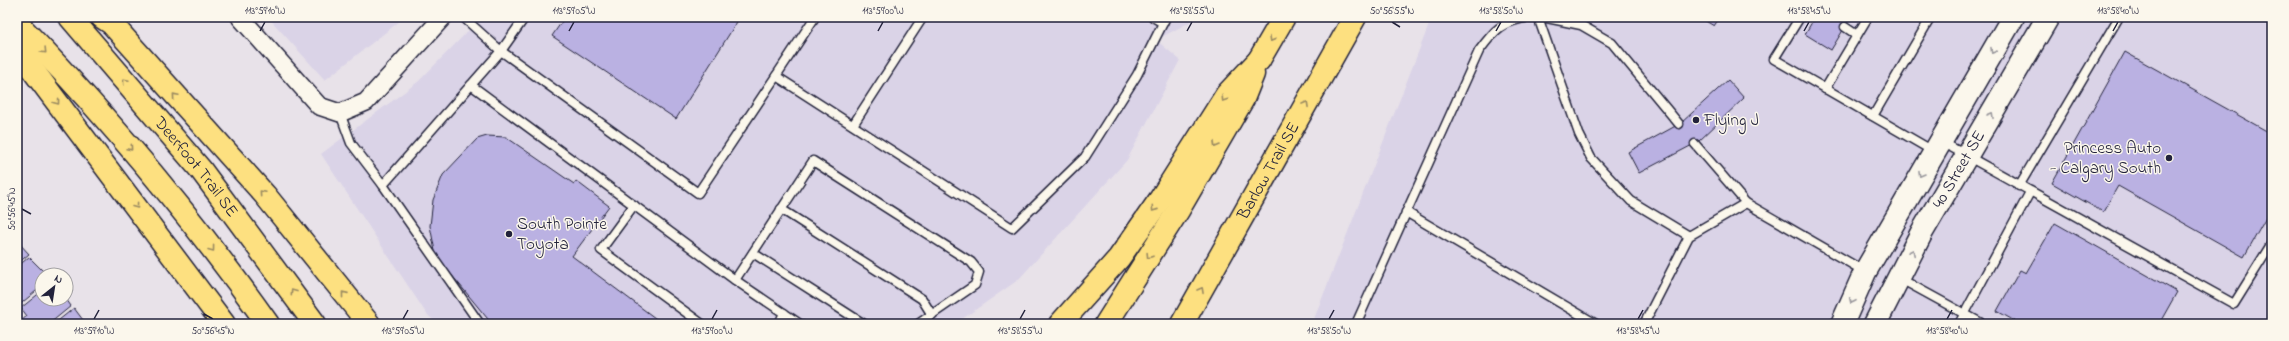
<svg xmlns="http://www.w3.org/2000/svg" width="2289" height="341" font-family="'Indie Flower',sans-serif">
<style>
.built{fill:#dad3e7}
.building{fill:#bab1e2;stroke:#22223b}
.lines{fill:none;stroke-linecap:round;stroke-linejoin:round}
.lane-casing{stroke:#22223b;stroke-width:11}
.street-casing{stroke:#22223b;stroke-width:20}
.secondary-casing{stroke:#22223b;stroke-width:25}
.primary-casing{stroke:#22223b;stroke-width:25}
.highway-casing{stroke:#22223b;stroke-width:25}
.lane{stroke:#fbf7ec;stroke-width:8}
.street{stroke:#fbf7ec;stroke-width:17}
.secondary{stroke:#fbf7ec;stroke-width:22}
.primary{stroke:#fde080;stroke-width:22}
.highway{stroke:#fde080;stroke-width:22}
.oneway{stroke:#9a8a61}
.oneway2{stroke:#99979c}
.ticks{fill:none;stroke:#22223b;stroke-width:1.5}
.poi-dot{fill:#22223b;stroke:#fbf7ec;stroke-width:1.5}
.labels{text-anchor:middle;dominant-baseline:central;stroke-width:3;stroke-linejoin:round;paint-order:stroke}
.poi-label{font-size:17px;fill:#22223b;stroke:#fbf7ec;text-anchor:start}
.street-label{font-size:17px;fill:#22223b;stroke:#fbf7ec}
.neatline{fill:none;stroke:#22223b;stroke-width:1.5}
.ticks-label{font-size:10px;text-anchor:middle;fill:#22223b}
</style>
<rect width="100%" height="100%" fill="#e8e2e9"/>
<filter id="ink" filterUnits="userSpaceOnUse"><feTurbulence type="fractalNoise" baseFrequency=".025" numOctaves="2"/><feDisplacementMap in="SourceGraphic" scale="8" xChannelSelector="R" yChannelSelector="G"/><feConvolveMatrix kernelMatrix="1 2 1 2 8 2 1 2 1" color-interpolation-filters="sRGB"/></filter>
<g filter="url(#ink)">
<g class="built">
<path d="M 268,17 L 405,17 L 325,80 Z"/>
<path d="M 458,17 L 1193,17 L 1190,22 L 1156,40 L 1180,60 L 1127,160 L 1018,280 L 955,324 L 437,324 L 426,313 L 321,154 L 419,81 L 471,28 Z"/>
<path d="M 1432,17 L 2272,17 L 2272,324 L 1312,324 Z"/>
</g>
<g class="building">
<path d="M 565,17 L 740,17 L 676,119 L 552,36 Z"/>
<path d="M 1699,17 L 1720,17 L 1714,26 Z"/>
<path d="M 1815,17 L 1851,17 L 1831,50 L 1805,34 Z"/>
<path d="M 2125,52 L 2272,134 L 2272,207 L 2244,257 L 2118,186 L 2103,212 L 2052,183 Z"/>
<path d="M 1728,80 L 1744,98 L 1698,142 L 1639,173 L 1628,152 L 1681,123 Z"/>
<path d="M 487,136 L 506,137 L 574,184 L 576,181 L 609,206 L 572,256 L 663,324 L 492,324 L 436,256 L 430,226 L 433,200 L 443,175 L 477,139 Z"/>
<path d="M 2055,223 L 2177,292 L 2159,324 L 2020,324 L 1997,311 L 2020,270 L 2026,273 Z"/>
<path d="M 17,237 L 19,243 L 29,254 L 17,264 Z"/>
<path d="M 29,257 L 47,275 L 42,275 L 42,286 L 17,307 L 17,267 Z"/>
<path d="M 42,291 L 42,299 L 66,299 L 71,306 L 49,324 L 17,324 L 27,316 L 21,308 Z"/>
<path d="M 74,308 L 83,320 L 90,324 L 54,324 Z"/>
</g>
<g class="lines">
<defs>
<g id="lane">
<path d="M 463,17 L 501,51 L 698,193 L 776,76"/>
<path d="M 815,17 L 776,76 L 1012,228 L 1085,157 L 1137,75 L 1163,23"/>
<path d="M 1153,17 L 1163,23 L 1166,17"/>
<path d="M 1538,17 L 1579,134 L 1591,158 L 1631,201 L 1689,236"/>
<path d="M 1542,17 L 1581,25 L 1612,43 L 1679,124"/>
<path d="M 1800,17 L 1774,59 L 1933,151"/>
<path d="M 1845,27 L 1857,35"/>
<path d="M 471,85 L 735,280 L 800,324"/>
<path d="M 1825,89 L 1868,17"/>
<path d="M 340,113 L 351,143 L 383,185 L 480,324"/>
<path d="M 1873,116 L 1931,17"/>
<path d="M 853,125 L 923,17"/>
<path d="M 1942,142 L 2234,304 L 2272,243"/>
<path d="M 1695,144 L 1746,203"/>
<path d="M 383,185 L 501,51 L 525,17"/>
<path d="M 2019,186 L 2119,17"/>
<path d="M 634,205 L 601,250 L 702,324"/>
<path d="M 781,209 L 922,299 L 932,315"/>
<path d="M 1406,212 L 1596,324"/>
<path d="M 753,253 L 864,324"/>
<path d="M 1899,278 L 1983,324"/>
<path d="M 735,280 L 813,161 L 971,262 L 979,272 L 975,285 L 918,324"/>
<path d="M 779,324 L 784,313"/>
<path d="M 1356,324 L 1479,51 C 1495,29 1502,21 1531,17"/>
<path d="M 1644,324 L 1689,236 L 1746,203 L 1864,271"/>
<path d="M 1959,324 L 2030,192"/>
</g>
<path id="street" d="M 240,17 L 319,106 L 340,113 L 366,102 L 443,17"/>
<g id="secondary">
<path d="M 1842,324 L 1865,272 L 2013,17"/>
<path id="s1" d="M 1875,324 L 1922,232 L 2048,17"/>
</g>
<g id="primary">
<path d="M 1259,60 L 1284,17"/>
<path id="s2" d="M 1182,324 L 1355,17"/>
</g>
<g id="highway">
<path id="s3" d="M 70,17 L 201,170 L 315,324"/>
<path d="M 102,17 L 111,23 L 265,195 L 369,324"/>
<path d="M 17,23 C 108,117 192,217 268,324"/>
<path d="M 17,49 L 224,324"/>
<path d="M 1060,324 L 1119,258 L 1161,198 L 1227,94 L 1259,60"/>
<path d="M 1106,324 L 1179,209 L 1243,99 L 1253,74"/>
</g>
</defs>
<use href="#lane" class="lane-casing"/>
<use href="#street" class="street-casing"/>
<use href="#secondary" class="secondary-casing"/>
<use href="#primary" class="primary-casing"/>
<use href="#highway" class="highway-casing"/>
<use href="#lane" class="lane"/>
<use href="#street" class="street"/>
<use href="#secondary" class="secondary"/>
<use href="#primary" class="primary"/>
<use href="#highway" class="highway"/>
</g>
<defs><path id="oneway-chevron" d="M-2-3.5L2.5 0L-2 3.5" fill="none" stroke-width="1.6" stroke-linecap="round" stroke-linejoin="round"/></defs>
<g class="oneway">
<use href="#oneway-chevron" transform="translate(1272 39) rotate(120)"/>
<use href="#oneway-chevron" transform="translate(44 51) rotate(46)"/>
<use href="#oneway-chevron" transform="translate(125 81) rotate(-131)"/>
<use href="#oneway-chevron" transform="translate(175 96) rotate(-131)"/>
<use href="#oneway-chevron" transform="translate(1224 99) rotate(123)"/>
<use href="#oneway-chevron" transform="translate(57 102) rotate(53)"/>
<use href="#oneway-chevron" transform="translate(1306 104) rotate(-61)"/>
<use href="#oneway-chevron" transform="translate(1216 145) rotate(120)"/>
<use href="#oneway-chevron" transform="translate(130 148) rotate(49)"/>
<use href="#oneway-chevron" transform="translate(262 193) rotate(-131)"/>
<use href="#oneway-chevron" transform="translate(136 206) rotate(53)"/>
<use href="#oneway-chevron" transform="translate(1154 209) rotate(125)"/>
<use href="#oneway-chevron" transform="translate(212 249) rotate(53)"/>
<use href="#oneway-chevron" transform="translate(1149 256) rotate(122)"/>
<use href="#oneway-chevron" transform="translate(1201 290) rotate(-61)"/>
<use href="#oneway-chevron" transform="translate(293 292) rotate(-126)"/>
<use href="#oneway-chevron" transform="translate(344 294) rotate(-129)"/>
</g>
<g class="oneway2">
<use href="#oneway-chevron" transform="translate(1993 51) rotate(120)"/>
<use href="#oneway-chevron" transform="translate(1991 115) rotate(-60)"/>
<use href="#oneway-chevron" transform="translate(1921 174) rotate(120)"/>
<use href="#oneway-chevron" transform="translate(1912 252) rotate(-63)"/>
<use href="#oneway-chevron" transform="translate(1852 301) rotate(115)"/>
</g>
</g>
<path class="ticks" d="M 1392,22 L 1400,27M 260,31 L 265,22M 569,31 L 574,22M 878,31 L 883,22M 1187,31 L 1192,22M 1496,31 L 1501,22M 1804,31 L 1809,22M 2113,31 L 2118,22M 22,209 L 31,214M 204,314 L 213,319M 94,319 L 99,310M 403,319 L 408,310M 712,319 L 717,310M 1020,319 L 1025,310M 1329,319 L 1334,310M 1638,319 L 1643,310M 1947,319 L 1952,310"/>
<g class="poi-dot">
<circle cx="1696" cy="120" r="4"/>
<circle cx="2169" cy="158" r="4"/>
<circle cx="509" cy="234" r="4"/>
</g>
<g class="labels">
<g class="poi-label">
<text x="1704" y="120">Flying J</text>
<text x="2161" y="148" text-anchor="end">Princess Auto<tspan x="2161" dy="20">- Calgary South</tspan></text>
<text x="517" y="224">South Pointe<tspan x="517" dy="20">Toyota</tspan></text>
</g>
<g class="street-label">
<text stroke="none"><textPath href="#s3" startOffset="196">Deerfoot Trail SE</textPath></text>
<text stroke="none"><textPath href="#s1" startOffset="176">40 Street SE</textPath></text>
<text stroke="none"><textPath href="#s2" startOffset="176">Barlow Trail SE</textPath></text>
</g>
</g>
<rect width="2289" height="341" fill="none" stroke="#fbf7ec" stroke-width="44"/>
<g transform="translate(54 287) rotate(30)"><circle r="19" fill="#fbf7ec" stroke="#a4a2a5"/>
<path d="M0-3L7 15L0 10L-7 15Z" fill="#22223b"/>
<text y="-6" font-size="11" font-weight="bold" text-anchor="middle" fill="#22223b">N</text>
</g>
<rect x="22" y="22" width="2245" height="297" class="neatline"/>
<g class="ticks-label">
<text x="265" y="14">113°59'10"W</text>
<text x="574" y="14">113°59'05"W</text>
<text x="883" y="14">113°59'00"W</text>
<text x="1192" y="14">113°58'55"W</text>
<text x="1392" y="14">50°56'55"N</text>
<text x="1501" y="14">113°58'50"W</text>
<text x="1809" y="14">113°58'45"W</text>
<text x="2118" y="14">113°58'40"W</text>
<text transform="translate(11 209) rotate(-90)" y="4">50°56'45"N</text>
<text x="94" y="334">113°59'10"W</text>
<text x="213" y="334">50°56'45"N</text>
<text x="403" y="334">113°59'05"W</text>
<text x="712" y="334">113°59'00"W</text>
<text x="1020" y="334">113°58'55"W</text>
<text x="1329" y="334">113°58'50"W</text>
<text x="1638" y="334">113°58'45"W</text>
<text x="1947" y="334">113°58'40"W</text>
</g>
</svg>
